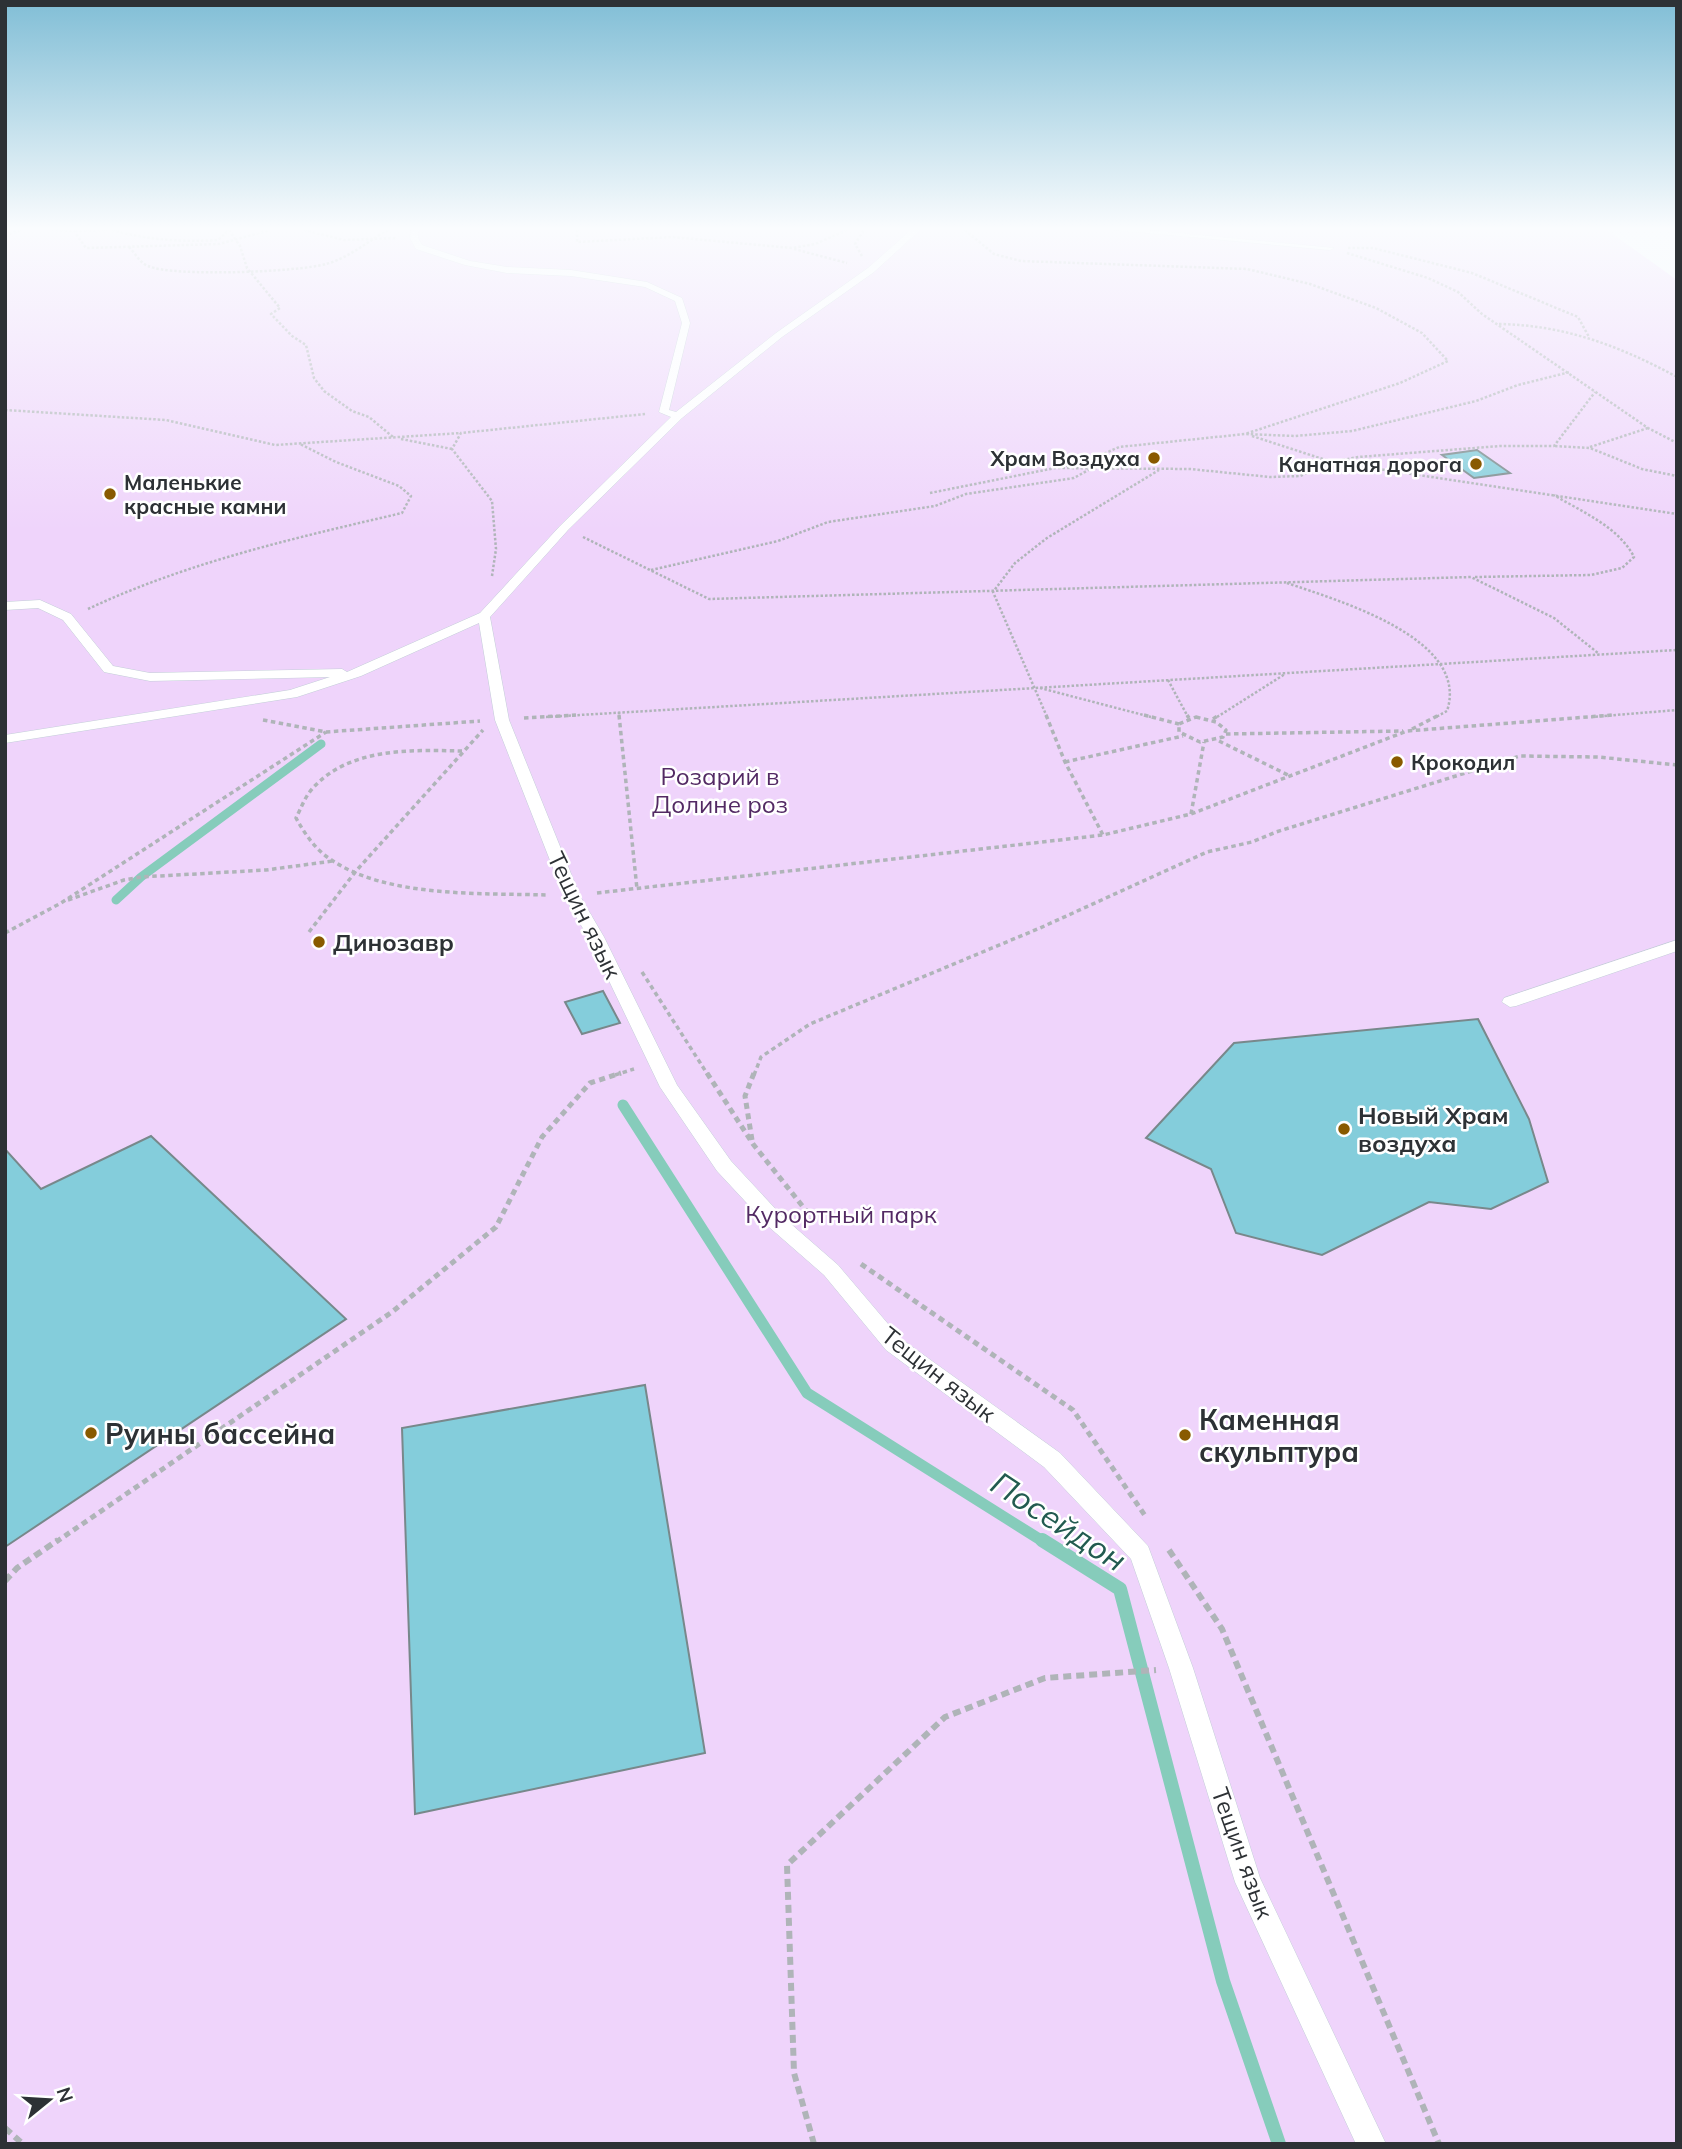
<svg xmlns="http://www.w3.org/2000/svg" width="1682" height="2149" font-family="Mulish,sans-serif">
<style>
.green{fill:#efd4fb}
.lines{fill:none;stroke-linecap:round;stroke-linejoin:round}
.stream-far2{stroke:#86ccbb;stroke-width:9}
.stream-far1{stroke:#86ccbb;stroke-width:11}
.stream{stroke:#86ccbb;stroke-width:14}
.building{fill:#84cddb;stroke:#78888b;stroke-width:2}
.lane-casing{stroke:#c3ced8;stroke-width:1}
.path-far3{stroke:#afb4b8;stroke-width:2.5;stroke-dasharray:2.5 2;stroke-linecap:butt}
.path-far2{stroke:#afb4b8;stroke-width:3.5;stroke-dasharray:4.5 3.5;stroke-linecap:butt}
.path-far1{stroke:#afb4b8;stroke-width:5;stroke-dasharray:6 4.5;stroke-linecap:butt}
.path{stroke:#afb4b8;stroke-width:6;stroke-dasharray:8 5;stroke-linecap:butt}
.lane{fill:#fff;fill-rule:evenodd}
.poi-dot{fill:#895a00;stroke:#fff;stroke-width:2.5}
.labels{text-anchor:middle;dominant-baseline:central;stroke-width:5;stroke-linejoin:round;paint-order:stroke}
.far-poi-label{font-size:21px;font-weight:bold;fill:#2d3135;stroke:#fff;text-anchor:end}
.park-label{font-size:24px;fill:#532a64;stroke:#fff}
.street-label{font-size:24px;fill:#2d3135;stroke:#fff}
.poi-label{font-size:24px;font-weight:bold;fill:#2d3135;stroke:#fff;text-anchor:start}
.near-poi-label{font-size:28px;font-weight:bold;fill:#2d3135;stroke:#fff;text-anchor:start}
.near-water-label{font-size:32px;font-style:italic;fill:#225b50;stroke:#fff}
</style>
<rect width="100%" height="100%" fill="#f4f9fd"/>
<path class="green" d="M 5,230 L 1607,230 L 1677,280 L 1677,2144 L 5,2144 Z"/>
<g class="lines">
<path class="stream-far2" d="M 116,900 L 141,877 L 321,744"/>
<path class="stream-far1" d="M 623,1105 L 807,1393 L 1044,1542"/>
<path class="stream" d="M 1042,1540 L 1120,1589 L 1223,1981 L 1279,2144"/>
</g>
<g class="building">
<path d="M 1477,450 L 1510,473 L 1474,478 L 1442,455 Z"/>
<path d="M 603,991 L 620,1023 L 582,1034 L 565,1002 Z"/>
<path d="M 1478,1019 L 1529,1119 L 1548,1182 L 1491,1209 L 1429,1202 L 1322,1255 L 1236,1233 L 1211,1169 L 1146,1138 L 1234,1043 Z"/>
<path d="M 151,1136 L 346,1319 L 5,1547 L 5,1149 L 41,1189 Z"/>
<path d="M 645,1385 L 705,1753 L 415,1814 L 402,1428 Z"/>
</g>
<g class="lines">
<defs>
<g id="lane">
<path d="M 411,230 L 419,230 L 418,238 L 422,245 L 470,261 L 507,267 L 571,270 L 647,282 L 682,298 L 690,323 L 669,410 L 676,412 L 776,333 L 868,268 L 911,230 L 920,230 L 874,272 L 782,337 L 682,418 L 568,530 L 490,617 L 509,720 L 580,896 L 604,937 L 677,1085 L 731,1161 L 783,1217 L 838,1265 L 900,1338 L 1060,1453 L 1148,1546 L 1193,1668 L 1260,1878 L 1386,2144 L 1356,2144 L 1235,1882 L 1169,1668 L 1131,1559 L 1044,1467 L 886,1350 L 824,1275 L 769,1227 L 717,1171 L 660,1087 L 588,937 L 564,896 L 495,720 L 479,623 L 361,676 L 297,697 L 5,743 L 5,735 L 290,690 L 330,677 L 150,681 L 109,673 L 104,672 L 63,620 L 38,608 L 5,610 L 5,602 L 40,600 L 71,614 L 113,666 L 150,673 L 342,669 L 347,672 L 480,613 L 560,526 L 671,417 L 659,412 L 682,323 L 675,301 L 645,287 L 571,276 L 507,273 L 465,265 L 416,249 L 410,238 Z"/>
<path d="M 1115,230 L 1146,230 L 1334,248 L 1330,250 Z"/>
<path d="M 1677,940 L 1677,951 L 1516,1006 L 1510,1007 L 1502,1002 L 1504,998 Z"/>
</g>
</defs>
<use href="#lane" class="lane-casing"/>
<g class="path-far3">
<path d="M 51,230 L 74,231 L 86,248 L 219,244 L 270,230"/>
<path d="M 112,230 C 147,240 182,242 218,240 L 229,230"/>
<path d="M 229,230 L 240,246 L 247,268 L 280,308 L 271,314 L 292,336 L 306,345 L 314,378 L 324,391 L 352,411 L 369,417 L 393,437"/>
<path d="M 304,230 L 344,240 L 397,238"/>
<path d="M 577,230 L 577,242 L 672,237 L 792,248 L 815,244 L 847,230"/>
<path d="M 965,230 L 994,254 L 1021,261 L 1247,269 L 1310,284 L 1376,308 L 1422,333 L 1448,361 L 1400,383 L 1245,434"/>
<path d="M 75,231 L 108,230"/>
<path d="M 5,235 L 22,230"/>
<path d="M 129,247 C 135,253 140,263 148,266 C 173,277 298,272 326,264 C 349,258 368,241 388,230"/>
<path d="M 1348,248 L 1373,248 L 1472,273 L 1578,317 L 1589,337"/>
<path d="M 794,249 L 847,263"/>
<path d="M 1347,253 L 1428,278 L 1458,292 L 1482,314 L 1648,428 L 1677,443"/>
<path d="M 862,256 L 855,244 L 864,230"/>
<path d="M 1499,324 C 1564,325 1620,346 1677,377"/>
<path d="M 5,410 L 166,420 L 275,445 L 461,433"/>
<path d="M 1252,436 L 1332,462 L 1677,514"/>
<path d="M 401,439 L 452,449"/>
<path d="M 1555,446 L 1590,448 L 1642,469 L 1677,476"/>
<path d="M 1590,447 L 1648,428"/>
<path d="M 1066,466 L 1088,461 L 1119,447 L 1245,434 L 1295,436 L 1352,431 L 1476,401 L 1518,385 L 1570,372"/>
<path d="M 930,493 L 1055,468 L 1190,469 L 1270,477 L 1300,476 L 1332,462 L 1358,457 L 1500,446 L 1554,446 L 1595,392"/>
<path d="M 583,537 L 709,599 L 1471,577 L 1554,618 L 1598,653"/>
<path d="M 651,570 L 778,541 L 828,522 L 935,506 L 966,494 L 1074,478 L 1092,468"/>
<path d="M 492,576 L 496,549 L 492,501 L 452,449 L 461,433 L 645,414"/>
<path d="M 1475,577 L 1591,575 L 1622,568 L 1634,557 C 1619,527 1582,512 1554,495"/>
<path d="M 1287,583 C 1336,600 1471,638 1447,711 L 1436,717"/>
<path d="M 88,609 C 188,562 295,538 402,513 L 411,496 L 399,486 L 336,462 L 300,444"/>
<path d="M 1168,680 L 1188,717"/>
<path d="M 1040,688 L 1151,717"/>
<path d="M 619,712 L 619,717"/>
<path d="M 546,717 L 1677,650"/>
<path d="M 1047,717 L 993,592 L 1015,563 L 1047,538 L 1159,470"/>
<path d="M 1217,717 L 1285,674"/>
<path d="M 1591,717 L 1677,710"/>
</g>
<g class="path-far2">
<path d="M 619,715 L 637,889"/>
<path d="M 1046,715 L 1065,762 L 1103,835"/>
<path d="M 1144,715 L 1179,724"/>
<path d="M 1187,715 L 1189,718"/>
<path d="M 1196,717 L 1216,722 L 1226,730 L 1223,737 L 1200,742 L 1179,732 L 1179,724 Z"/>
<path d="M 524,718 L 576,715"/>
<path d="M 1213,719 L 1219,715"/>
<path d="M 263,720 L 326,732 L 480,721"/>
<path d="M 1412,729 L 1439,715"/>
<path d="M 1226,734 L 1403,731"/>
<path d="M 1219,741 L 1288,775"/>
<path d="M 462,751 C 411,750 349,747 312,789 C 305,797 301,808 296,818 C 305,834 315,849 330,859 C 386,898 482,893 547,895"/>
<path d="M 1065,762 L 1183,736"/>
<path d="M 1191,814 L 1204,742"/>
<path d="M 597,893 L 1103,835 L 1191,814 L 1407,731 L 1613,715"/>
<path d="M 68,900 L 124,880 L 141,877 L 266,870 L 333,861"/>
<path d="M 309,932 L 356,871 L 483,730"/>
<path d="M 5,933 L 61,903 L 326,732"/>
<path d="M 642,972 L 708,1075"/>
<path d="M 615,1075 L 634,1069"/>
<path d="M 754,1075 L 761,1057 L 810,1024 L 1040,928 L 1207,852 L 1252,842 L 1276,832 L 1520,756 L 1598,757 L 1677,765"/>
</g>
<g class="path-far1">
<path d="M 707,1073 L 753,1144 L 812,1218"/>
<path d="M 752,1140 L 745,1096 L 754,1073"/>
<path d="M 861,1264 L 1073,1410 L 1146,1517"/>
<path d="M 56,1542 L 392,1312 L 496,1227 L 542,1137 L 590,1083 L 621,1073"/>
</g>
<g class="path">
<path d="M 1169,1550 L 1222,1629 L 1439,2144"/>
<path d="M 5,1581 L 17,1568 L 58,1540"/>
<path d="M 5,2128 L 23,2144"/>
<path d="M 814,2144 L 794,2073 L 787,1865 L 945,1717 L 1045,1678 L 1156,1670"/>
</g>
<use href="#lane" class="lane"/>
</g>
<linearGradient id="sky" x2="0" y2="1"><stop stop-color="#81bed6"/><stop offset="0.43" stop-color="#fafcfe"/><stop offset="1" stop-color="#fafcfe" stop-opacity="0"/></linearGradient>
<rect width="1682" height="531" fill="url(#sky)"/>
<g class="poi-dot">
<circle cx="1154" cy="458" r="7"/>
<circle cx="1476" cy="464" r="7"/>
<circle cx="110" cy="494" r="7"/>
<circle cx="1397" cy="762" r="7"/>
<circle cx="319" cy="942" r="7"/>
<circle cx="1344" cy="1129" r="7"/>
<circle cx="91" cy="1433" r="7"/>
<circle cx="1185" cy="1435" r="7"/>
</g>
<g class="labels">
<g class="far-poi-label">
<text x="1140" y="458">Храм Воздуха</text>
<text x="1462" y="464">Канатная дорога</text>
<text x="124" y="482" text-anchor="start">Маленькие<tspan x="124" dy="24">красные камни</tspan></text>
<text x="1411" y="762" text-anchor="start">Крокодил</text>
</g>
<g class="park-label">
<text x="720" y="776">Розарий в<tspan x="720" dy="28">Долине роз</tspan></text>
<text x="841" y="1214">Курортный парк</text>
</g>
<g class="street-label">
<text transform="translate(585 915) rotate(64)">Тещин язык</text>
<text transform="translate(939 1374) rotate(38)">Тещин язык</text>
<text transform="translate(1243 1853) rotate(70)">Тещин язык</text>
</g>
<g class="poi-label">
<text x="333" y="942">Динозавр</text>
<text x="1358" y="1115">Новый Храм<tspan x="1358" dy="28">воздуха</tspan></text>
</g>
<g class="near-poi-label">
<text x="1199" y="1419">Каменная<tspan x="1199" dy="32">скульптура</tspan></text>
<text x="105" y="1433">Руины бассейна</text>
</g>
<g class="near-water-label">
<text transform="translate(1059 1521) rotate(33)">Посейдон</text>
</g>
</g>
<rect width="1682" height="2149" fill="none" stroke="#2d3135" stroke-width="14"/>
<g transform="translate(49 2100) rotate(72)" stroke="#ffffff" stroke-width="5" paint-order="stroke">
<path d="M0-5L12 26L0 18L-12 26Z" fill="#2d3135"/>
<text y="-10" font-size="19" font-weight="bold" text-anchor="middle" fill="#2d3135">N</text>
</g>
</svg>
